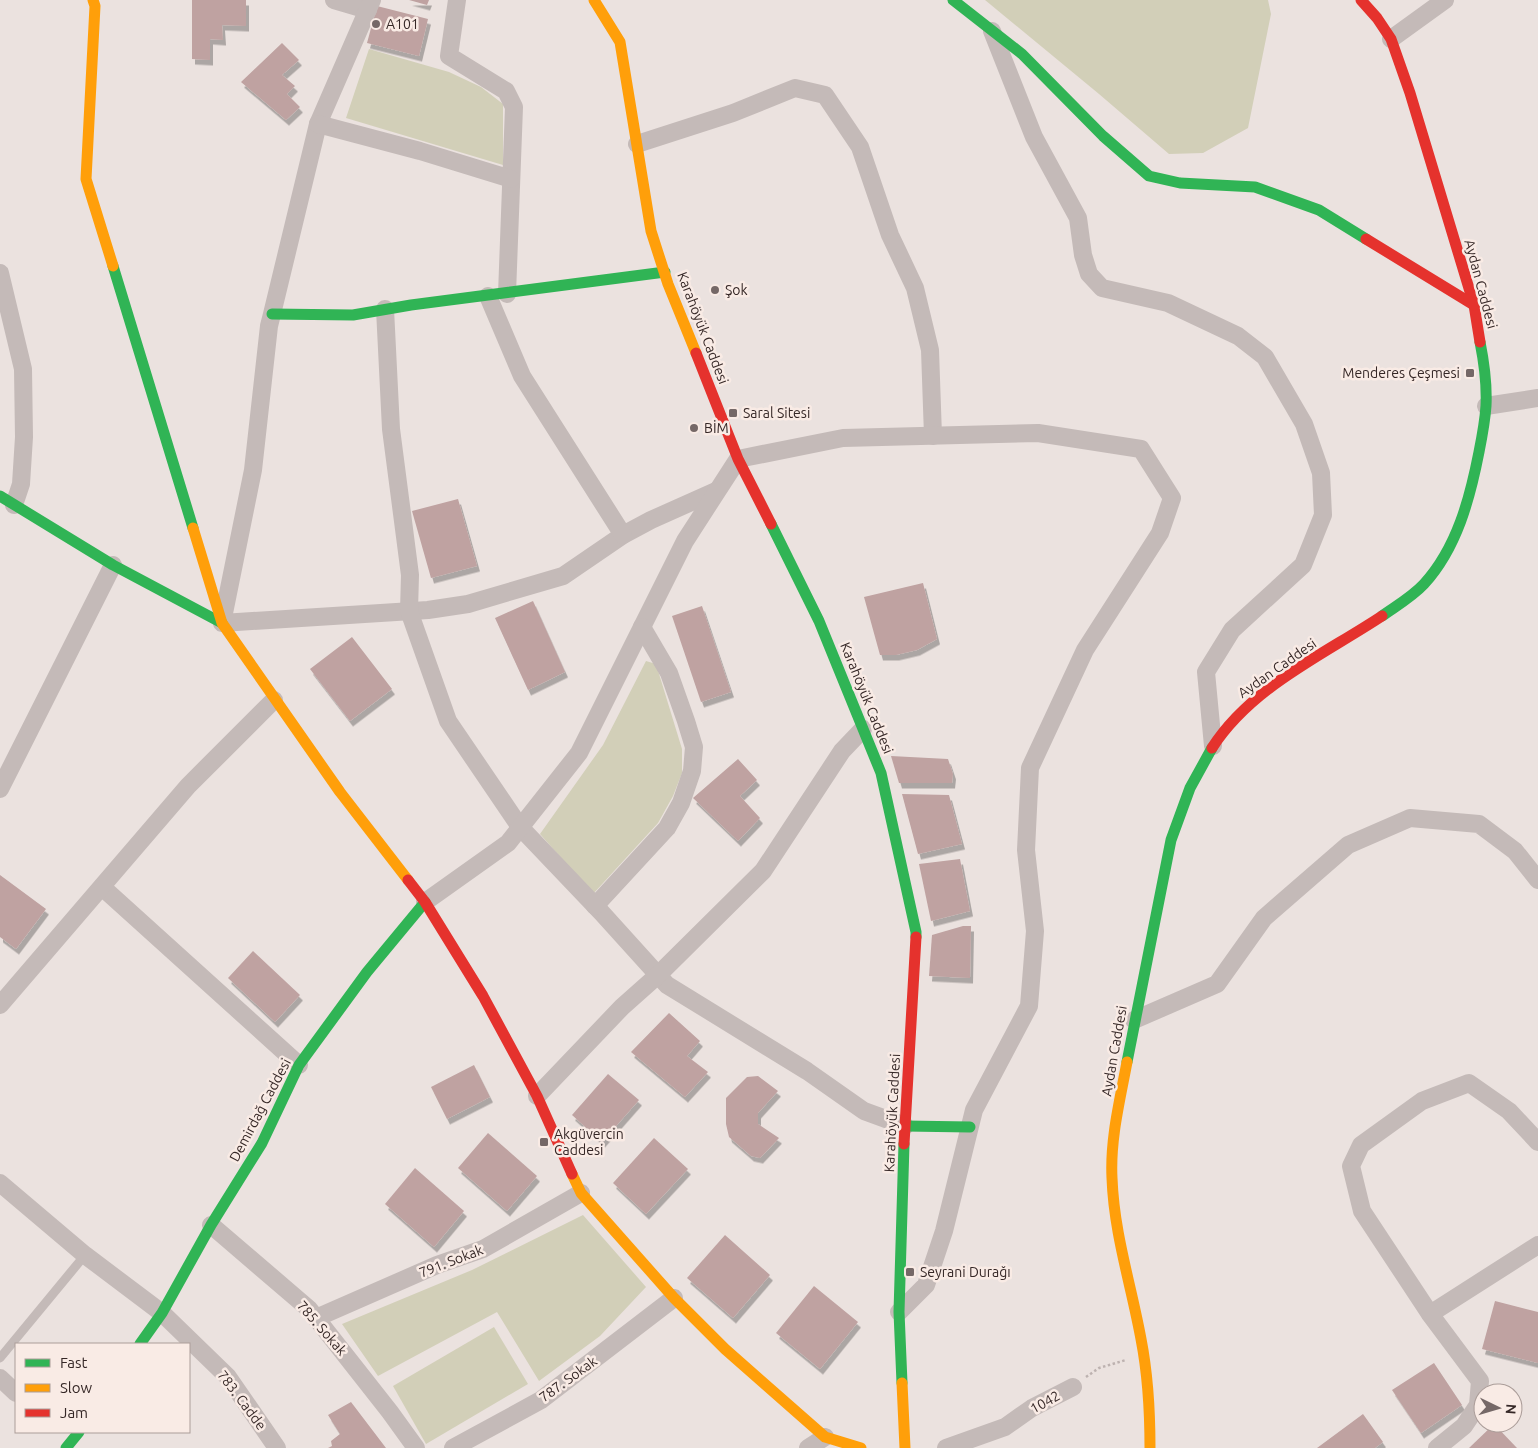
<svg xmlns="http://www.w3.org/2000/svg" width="1538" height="1448" font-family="Ubuntu,sans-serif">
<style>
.green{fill:#d2cfb8}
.building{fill:#bfa2a1;filter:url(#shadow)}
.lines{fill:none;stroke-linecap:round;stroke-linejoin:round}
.path{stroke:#bdb2b0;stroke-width:2.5;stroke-dasharray:2.5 2.5;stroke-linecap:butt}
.lane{stroke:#c4bab8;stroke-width:9}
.street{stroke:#c4bab8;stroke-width:18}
.fast{stroke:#30b455;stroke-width:11}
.slow{stroke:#ff9f0a;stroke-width:11}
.jam{stroke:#e5322d;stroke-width:11}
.poi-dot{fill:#756867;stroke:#f9ebe5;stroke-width:2}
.labels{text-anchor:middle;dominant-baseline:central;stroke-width:5;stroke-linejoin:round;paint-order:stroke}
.poi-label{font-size:14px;fill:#352726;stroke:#f9ebe5;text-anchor:start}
.street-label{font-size:14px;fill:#352726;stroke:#f9ebe5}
</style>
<defs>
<filter id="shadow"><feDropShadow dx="3" dy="5.5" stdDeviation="0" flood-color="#0004"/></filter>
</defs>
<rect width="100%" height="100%" fill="#ebe2df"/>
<g class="green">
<path d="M 985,0 L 1268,0 L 1271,14 L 1248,128 L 1203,153 L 1169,154 L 1099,94 Z"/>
<path d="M 369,49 L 449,72 L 481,87 L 503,104 L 503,165 L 346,118 Z"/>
<path d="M 646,661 L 656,664 L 682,749 L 682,773 L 673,796 L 658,823 L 593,894 L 540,834 L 603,745 Z"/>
<path d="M 583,1215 L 646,1287 L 600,1336 L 539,1381 L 497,1312 L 378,1376 L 342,1324 L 472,1270 Z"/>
<path d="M 494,1327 L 528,1384 L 426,1444 L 393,1386 Z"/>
</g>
<g class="building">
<path d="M 192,0 L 246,0 L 246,26 L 222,25 L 223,40 L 210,39 L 210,60 L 192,59 Z"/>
<path d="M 409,0 L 429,0 L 427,5 Z"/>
<path d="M 377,6 L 428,19 L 419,56 L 367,43 Z"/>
<path d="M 282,43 L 299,60 L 282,75 L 295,86 L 287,94 L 300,107 L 286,120 L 241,82 Z"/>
<path d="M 458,499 L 477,566 L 431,578 L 412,511 Z"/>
<path d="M 923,583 L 937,639 L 917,650 L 896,655 L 880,655 L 864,597 Z"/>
<path d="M 533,601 L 565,672 L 528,690 L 495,618 Z"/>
<path d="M 702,606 L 731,692 L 701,702 L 672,616 Z"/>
<path d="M 352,637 L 392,689 L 350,721 L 310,669 Z"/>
<path d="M 891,756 L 948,759 L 953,774 L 952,783 L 899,783 Z"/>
<path d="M 738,759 L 757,780 L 740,796 L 760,818 L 738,841 L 693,798 Z"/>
<path d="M 902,794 L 949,795 L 962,844 L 918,854 Z"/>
<path d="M 960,859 L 970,911 L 931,921 L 919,864 Z"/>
<path d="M 0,875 L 46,909 L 16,949 L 0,937 Z"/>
<path d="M 963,926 L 971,926 L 970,978 L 929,976 L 932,935 Z"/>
<path d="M 253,951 L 300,995 L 275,1022 L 228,978 Z"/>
<path d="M 669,1013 L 700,1041 L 687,1056 L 708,1072 L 685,1097 L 631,1052 Z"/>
<path d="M 474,1065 L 490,1097 L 447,1119 L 431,1087 Z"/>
<path d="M 608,1074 L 639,1100 L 602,1142 L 572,1115 Z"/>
<path d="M 758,1076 L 778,1091 L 758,1113 L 758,1124 L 779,1138 L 760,1158 L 751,1156 L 729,1137 L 726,1124 L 726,1098 L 747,1077 Z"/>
<path d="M 488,1133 L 537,1176 L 507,1211 L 458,1168 Z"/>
<path d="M 654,1138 L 688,1169 L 646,1214 L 613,1183 Z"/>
<path d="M 415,1168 L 464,1211 L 434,1247 L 385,1204 Z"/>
<path d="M 725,1235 L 770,1275 L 733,1318 L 687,1278 Z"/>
<path d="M 814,1286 L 858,1322 L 820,1369 L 776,1333 Z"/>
<path d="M 1495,1301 L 1538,1312 L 1538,1363 L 1482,1349 Z"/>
<path d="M 1434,1363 L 1462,1405 L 1421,1433 L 1392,1390 Z"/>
<path d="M 351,1402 L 386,1448 L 328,1448 L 332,1446 L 331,1441 L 340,1434 L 328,1415 Z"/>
<path d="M 1363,1414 L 1383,1442 L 1375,1448 L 1317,1448 Z"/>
<path d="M 1494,1424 L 1517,1448 L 1469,1448 Z"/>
</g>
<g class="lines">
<path class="path" d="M 1086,1377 L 1099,1368 L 1126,1360"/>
<path class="lane" d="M 0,1358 L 85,1255"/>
<g class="street">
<path d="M 334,0 L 368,10"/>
<path d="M 372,0 L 318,124 L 272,314 L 269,326 L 253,470 L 222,623 L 428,610 L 468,604 L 563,576 L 623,535 L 651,520 L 716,491"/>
<path d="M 457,0 L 449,56 L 506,91 L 514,107 L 507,294"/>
<path d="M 992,31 L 1034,137 L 1078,218 L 1083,255 L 1089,274 L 1102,288 L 1168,303 L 1238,336 L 1265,357 L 1304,424 L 1321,473 L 1323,515 L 1303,565 L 1232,630 L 1206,672 L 1213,746"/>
<path d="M 1391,39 L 1445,0"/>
<path d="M 318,124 L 420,151 L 511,179"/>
<path d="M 637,144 L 733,113 L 795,88 L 825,95 L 860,147 L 890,235 L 915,288 L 930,350 L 933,436"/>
<path d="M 0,273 L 23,369 L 24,437 L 21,484 L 14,505"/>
<path d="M 488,296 L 522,376 L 623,535"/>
<path d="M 385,309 L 391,429 L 410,575 L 409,611 L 448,721 L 520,827 L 601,912 L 667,985 L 807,1071 L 864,1111 L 905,1126"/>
<path d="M 1486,406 L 1538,398"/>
<path d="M 0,789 L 113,565"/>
<path d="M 102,887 L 299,1065"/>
<path d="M 425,902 L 508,843 L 579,753 L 685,541 L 738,459 L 843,438 L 1038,433 L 1141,449 L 1172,498 L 1160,533 L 1085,650 L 1030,768 L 1026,850 L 1035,931 L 1029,1006 L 974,1110 L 944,1231 L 926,1285 L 899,1312"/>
<path d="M 595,906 L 667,828 L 681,803 L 692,771 L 694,747 L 686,721 L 669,673 L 642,627"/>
<path d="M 0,1005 L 188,786 L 274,700"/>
<path d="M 1134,1020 L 1217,984 L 1264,918 L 1348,845 L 1410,818 L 1479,824 L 1515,851 L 1538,880"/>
<path d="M 537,1096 L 622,1007 L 658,975 L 763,871 L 842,751 L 863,729"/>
<path d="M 0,1183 L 85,1255 L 162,1313 L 228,1377 L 277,1448"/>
<path d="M 211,1225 L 309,1309 L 390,1412 L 416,1448"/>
<path d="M 1430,1314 L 1538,1245"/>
<path d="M 316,1318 L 437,1265 L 483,1249 L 581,1193"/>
<path d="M 0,1378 L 16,1393"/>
<path d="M 453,1448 L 541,1400 L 674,1298"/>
<path d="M 808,1448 L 825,1437"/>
<path d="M 946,1448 L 1005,1427 L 1032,1408 L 1073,1387"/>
<path d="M 1437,1448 L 1464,1426 L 1478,1405 L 1480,1381 L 1430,1314 L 1362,1211 L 1351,1166 L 1361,1145 L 1422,1101 L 1469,1083 L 1509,1111 L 1538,1142"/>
</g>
<g class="fast">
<path d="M 953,0 L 1022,54 L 1103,136 L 1149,176 L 1180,183 L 1255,187 L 1319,210 L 1366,239"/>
<path d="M 113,266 L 193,528"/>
<path d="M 272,314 L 353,315 L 411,305 L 665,272"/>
<path d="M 0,496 L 113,565 L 222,623"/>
<path d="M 771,524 L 819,621 L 881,773 L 916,932 L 916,937"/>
<path d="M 1382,616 C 1396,606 1412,597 1424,584 C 1457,548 1470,498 1479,452 C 1482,437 1485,421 1486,406 C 1487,385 1484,362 1480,342"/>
<path d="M 1127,1062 L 1171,840 L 1190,788 L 1212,748"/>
<path d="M 905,1126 L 970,1127"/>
<path d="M 140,1344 L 162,1313 L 211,1225 L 262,1143 L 299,1065 L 367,972 L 425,902"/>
<path d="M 902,1383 L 899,1312 L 904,1144"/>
<path d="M 66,1448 L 79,1432"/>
</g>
<g class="slow">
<path d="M 93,0 L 95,6 L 86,179 L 113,266"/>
<path d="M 594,0 L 620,42 L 651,231 L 668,284 L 696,353"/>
<path d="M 193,528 L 222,623 L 340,792 L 408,880"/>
<path d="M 1127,1062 C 1120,1100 1110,1139 1112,1178 C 1114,1234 1131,1284 1141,1339 C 1148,1375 1150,1411 1150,1448"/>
<path d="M 572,1174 L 581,1193 L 674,1298 L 725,1349 L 825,1437 L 861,1448"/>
<path d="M 902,1383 L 905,1448"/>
</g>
<g class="jam">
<path d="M 1361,0 L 1377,18 L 1391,39 L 1410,93 L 1474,305 L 1480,342"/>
<path d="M 1366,239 L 1474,305"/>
<path d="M 696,353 L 738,459 L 771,524"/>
<path d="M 1212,748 C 1251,687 1323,655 1382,616"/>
<path d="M 408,880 L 425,902 L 483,996 L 537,1096 L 572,1174"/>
<path d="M 904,1144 L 916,937"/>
</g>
</g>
<g class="poi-dot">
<circle cx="376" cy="24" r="5"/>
<circle cx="715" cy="290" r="5"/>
<rect x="1465" y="368" width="10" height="10" rx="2.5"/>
<rect x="728" y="408" width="10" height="10" rx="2.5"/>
<circle cx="694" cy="428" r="5"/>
<rect x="539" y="1137" width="10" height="10" rx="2.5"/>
<rect x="905" y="1267" width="10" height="10" rx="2.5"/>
</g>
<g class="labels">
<g class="poi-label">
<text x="386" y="24">A101</text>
<text x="725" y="290">Şok</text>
<text x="1460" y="373" text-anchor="end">Menderes Çeşmesi</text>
<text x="743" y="413">Saral Sitesi</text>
<text x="704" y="428">BİM</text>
<text x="554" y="1134">Akgüvercin<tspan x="554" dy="16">Caddesi</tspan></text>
<text x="920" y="1272">Seyrani Durağı</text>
</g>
<g class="street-label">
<text transform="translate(1481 284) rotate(75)">Aydan Caddesi</text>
<text transform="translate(703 328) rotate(69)">Karahöyük Caddesi</text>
<text transform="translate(1277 668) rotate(-35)">Aydan Caddesi</text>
<text transform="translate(867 698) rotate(68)">Karahöyük Caddesi</text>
<text transform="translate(1114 1051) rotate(-80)">Aydan Caddesi</text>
<text transform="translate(260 1110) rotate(-62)">Demirdağ Caddesi</text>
<text transform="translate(892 1113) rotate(-87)">Karahöyük Caddesi</text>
<text transform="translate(451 1261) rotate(-21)">791. Sokak</text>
<text transform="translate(322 1328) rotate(49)">785. Sokak</text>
<text transform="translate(568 1379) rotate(-36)">787. Sokak</text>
<text transform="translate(242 1400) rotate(53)">783. Cadde</text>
<text transform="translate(1045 1402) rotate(-29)">1042</text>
</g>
</g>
<rect x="15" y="1343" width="175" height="90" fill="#f9ebe5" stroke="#ab9d99"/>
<rect x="25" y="1359" width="25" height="8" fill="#30b455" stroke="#ab9d99"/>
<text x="60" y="1368" font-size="15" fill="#352726">Fast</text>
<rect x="25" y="1384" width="25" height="8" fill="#ff9f0a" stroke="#ab9d99"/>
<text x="60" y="1393" font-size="15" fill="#352726">Slow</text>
<rect x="25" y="1409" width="25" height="8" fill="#e5322d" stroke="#ab9d99"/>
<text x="60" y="1418" font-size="15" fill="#352726">Jam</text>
<g transform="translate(1498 1408) rotate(95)"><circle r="24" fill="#f9ebe5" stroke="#ab9d99"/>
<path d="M0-4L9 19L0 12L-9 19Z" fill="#756867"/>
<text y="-8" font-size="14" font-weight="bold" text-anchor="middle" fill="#352726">N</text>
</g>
</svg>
